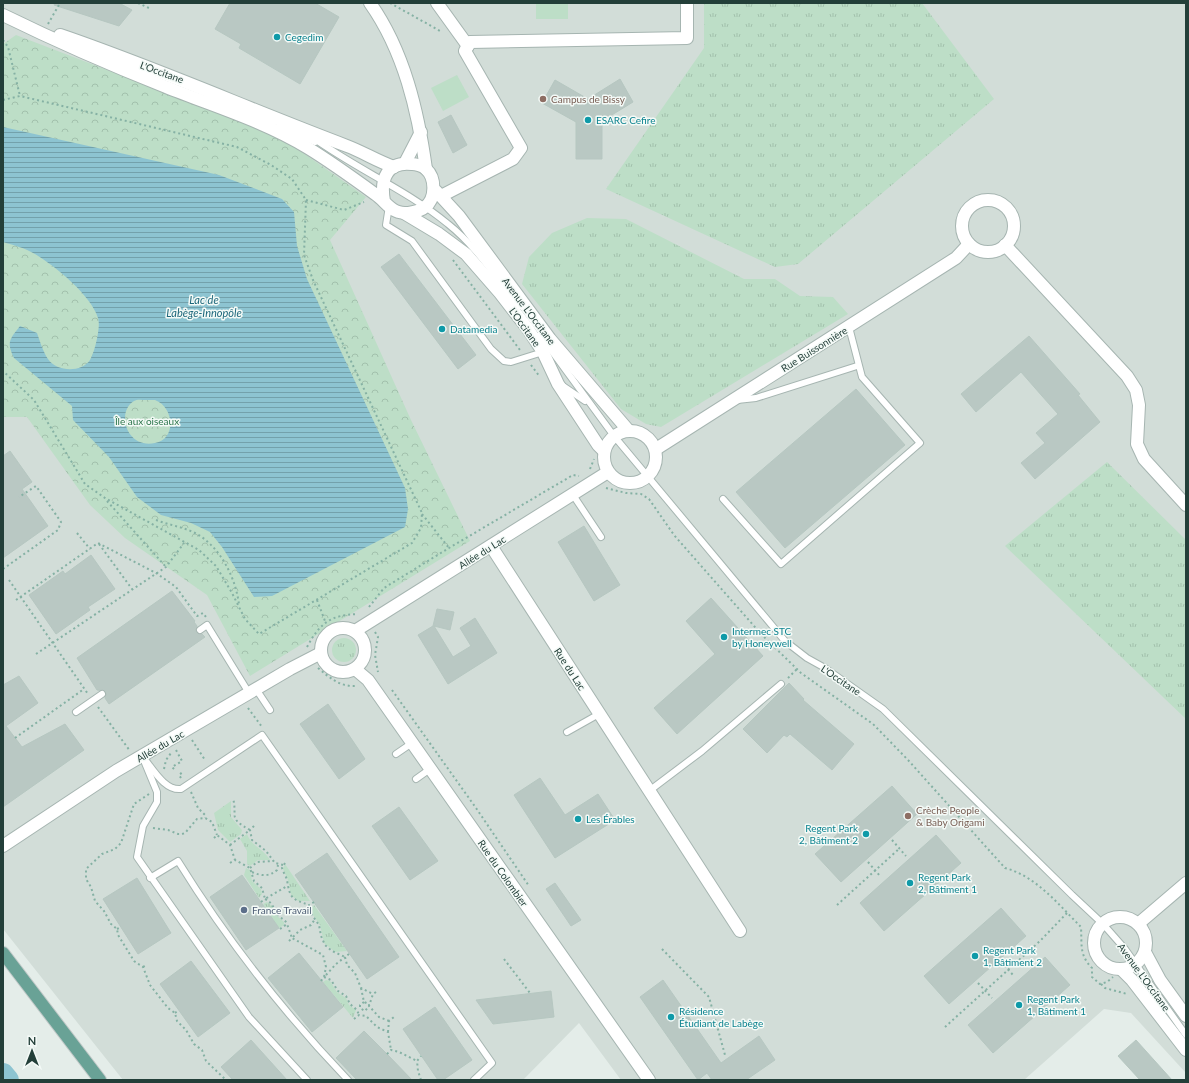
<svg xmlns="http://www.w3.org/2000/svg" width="1189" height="1083" font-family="Lato,sans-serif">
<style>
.built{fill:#d2ddd8}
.grass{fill:url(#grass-tufts)}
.forest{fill:url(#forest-crowns)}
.garden{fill:#bddec7}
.water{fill:url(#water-rules);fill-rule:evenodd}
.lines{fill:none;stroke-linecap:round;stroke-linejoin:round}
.river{stroke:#8dc4d1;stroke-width:22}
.building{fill:#b9c8c3;stroke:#b6c7c1}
.lane-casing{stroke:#a6b5b1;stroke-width:8}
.street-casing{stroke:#a6b5b1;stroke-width:14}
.primary-casing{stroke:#c1c9c8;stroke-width:14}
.path{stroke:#85b1a4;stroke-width:2;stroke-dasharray:2 3;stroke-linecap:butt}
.lane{stroke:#fff;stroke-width:6}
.street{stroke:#fff;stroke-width:12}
.primary{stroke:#69a296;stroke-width:12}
.culture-dot{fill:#0f9aa8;stroke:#f4faf7;stroke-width:1.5}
.education-dot{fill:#8d6e63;stroke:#f4faf7;stroke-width:1.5}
.service-dot{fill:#5c6f8a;stroke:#f4faf7;stroke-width:1.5}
.labels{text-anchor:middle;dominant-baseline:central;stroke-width:3;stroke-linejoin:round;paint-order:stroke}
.culture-label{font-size:10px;fill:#0d838f;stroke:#f4faf7;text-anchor:start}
.street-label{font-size:10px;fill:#233f39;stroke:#f4faf7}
.education-label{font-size:10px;fill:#785e54;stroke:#f4faf7;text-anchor:start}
.park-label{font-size:10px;fill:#2d764c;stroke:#f4faf7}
.service-label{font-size:10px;fill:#4e5e75;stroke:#f4faf7;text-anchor:start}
.water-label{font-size:11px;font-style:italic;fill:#1d677b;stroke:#f4faf7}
</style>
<defs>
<pattern id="grass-tufts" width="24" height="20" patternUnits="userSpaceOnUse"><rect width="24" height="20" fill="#bddec7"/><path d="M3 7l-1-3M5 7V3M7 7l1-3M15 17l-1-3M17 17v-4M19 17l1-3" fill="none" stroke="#a2c0ac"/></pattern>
<pattern id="forest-crowns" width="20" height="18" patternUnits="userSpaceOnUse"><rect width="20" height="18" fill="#bddec7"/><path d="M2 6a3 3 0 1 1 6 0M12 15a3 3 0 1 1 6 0" fill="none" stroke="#a2c0ac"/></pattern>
<pattern id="water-rules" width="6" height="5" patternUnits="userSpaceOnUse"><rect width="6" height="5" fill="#8dc4d1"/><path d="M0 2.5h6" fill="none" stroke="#73a1ab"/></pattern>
</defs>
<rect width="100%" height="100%" fill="#e4ede9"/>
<path class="built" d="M 3,3 L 1186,3 L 1186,1073 L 1131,1013 L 1104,1009 L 1024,1080 L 621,1080 L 579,1023 L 523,1080 L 123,1080 L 3,929 Z"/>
<g class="grass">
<path d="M 704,3 L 922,3 L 994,99 L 798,264 L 775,267 L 606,189 L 704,48 Z"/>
<path d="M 587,218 L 626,219 L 744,279 L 775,279 L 800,296 L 833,297 L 848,314 L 661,427 L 646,424 L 621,409 L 522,284 L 529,257 L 552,233 Z"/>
<path d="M 1107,462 L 1186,540 L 1186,719 L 1005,546 Z"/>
<circle cx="344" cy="650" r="12"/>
<path d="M 231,801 L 231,817 L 242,830 L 241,834 L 230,842 L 218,830 L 214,813 Z"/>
<path d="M 247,834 C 251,846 264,849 270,860 L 258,860 L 250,866 L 247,864 L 247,851 L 240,839 Z"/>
<path d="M 285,864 L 310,901 L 298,901 L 291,895 L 288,880 L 283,869 Z"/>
<path d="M 246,868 L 250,870 L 252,881 L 261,889 L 262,894 L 259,898 L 244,875 Z"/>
<path d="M 267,902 L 272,906 L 276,915 L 284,922 L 284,925 L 279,928 L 263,904 Z"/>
<path d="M 314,905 L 347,951 L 335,952 L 324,943 L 320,925 L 313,915 L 311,908 Z"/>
<path d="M 326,980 L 330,981 L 337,992 L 346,998 L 349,1005 L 356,1010 L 353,1018 L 323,982 Z"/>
</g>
<path class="forest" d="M 16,35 L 235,119 L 289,143 L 366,197 L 330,240 L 411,420 L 470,541 L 250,676 L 207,595 L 125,538 L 90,505 L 27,417 L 3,417 L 3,44 Z"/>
<g class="garden">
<rect x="536" y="3" width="32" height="16"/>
<path d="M 457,75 L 469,97 L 443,111 L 431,88 Z"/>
</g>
<path class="water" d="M 3,127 L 219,175 L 282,199 L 294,212 L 297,246 L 307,279 L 405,488 L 408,509 L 405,527 L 272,596 L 254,597 L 222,547 L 210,532 L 191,523 L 161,515 L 137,497 L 109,457 L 73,420 L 72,406 L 14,358 C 6,342 10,339 20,326 L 37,333 C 40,341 43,352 48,359 C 57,372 81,373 90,360 C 95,352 101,326 98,318 C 91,295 55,266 35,254 C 25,248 13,245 3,242 ZM 146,400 C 148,400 153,400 155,400 C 174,407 177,439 155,443 C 126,449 116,412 134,401 C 137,399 142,400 146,400 Z"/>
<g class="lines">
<path class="river" d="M 3,1074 L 8,1080"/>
</g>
<g class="building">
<path d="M 55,3 L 119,3 L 132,10 L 119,26 L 54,5 Z"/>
<path d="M 230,3 L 315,3 L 339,17 L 300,84 L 239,48 L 241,44 L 215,29 Z"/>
<path d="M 620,79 L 633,102 L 602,121 L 602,159 L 576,159 L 576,122 L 542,103 L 555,80 L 588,99 Z"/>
<path d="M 451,115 L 467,145 L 453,153 L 438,122 Z"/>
<path d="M 399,254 L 476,355 L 458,369 L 381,267 Z"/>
<path d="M 1029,336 L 1080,394 L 1078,395 L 1100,422 L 1035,479 L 1021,463 L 1045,443 L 1036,433 L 1058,414 L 1042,396 L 1021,372 L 976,412 L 961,394 Z"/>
<path d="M 856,389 L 905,445 L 785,548 L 736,492 Z"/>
<path d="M 10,451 L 32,482 L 22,489 L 48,526 L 3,558 L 3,456 Z"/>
<path d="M 584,526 L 620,585 L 594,601 L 558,542 Z"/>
<path d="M 91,555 L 115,589 L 88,607 L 90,610 L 56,634 L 29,595 L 63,571 L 65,574 Z"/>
<path d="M 172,591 L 195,621 L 194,622 L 197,626 L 196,632 L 202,634 L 205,637 L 109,704 L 105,698 L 106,694 L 105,691 L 97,690 L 77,658 Z"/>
<path d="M 711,598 L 763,656 L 677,734 L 654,708 L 715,654 L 686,621 Z"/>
<path d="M 437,609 L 454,612 L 450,630 L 434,626 L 453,657 L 471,646 L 460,628 L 475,618 L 497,653 L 448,684 L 418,635 L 433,626 Z"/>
<path d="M 19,676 L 38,703 L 6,726 L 22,747 L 65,724 L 84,750 L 3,807 L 3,685 Z"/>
<path d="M 789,683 L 804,699 L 803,700 L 854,744 L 832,770 L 790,734 L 787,737 L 784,735 L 767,753 L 743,729 Z"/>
<path d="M 328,704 L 365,759 L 339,779 L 300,724 Z"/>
<path d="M 540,778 L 565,815 L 598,794 L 615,820 L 555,858 L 514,795 Z"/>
<path d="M 892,786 L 917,814 L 841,882 L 815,854 Z"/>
<path d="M 399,807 L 438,861 L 410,880 L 372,826 Z"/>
<path d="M 936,835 L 961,863 L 884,931 L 860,903 Z"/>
<path d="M 327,853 L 399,957 L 367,979 L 295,875 Z"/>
<path d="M 242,875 L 279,928 L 246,950 L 210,897 Z"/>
<path d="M 137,878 L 171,933 L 138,954 L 103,899 Z"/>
<path d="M 555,883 L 581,920 L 571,926 L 546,889 Z"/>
<path d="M 1001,908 L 1026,936 L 949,1004 L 924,976 Z"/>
<path d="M 299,953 L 343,1007 L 312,1032 L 268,978 Z"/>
<path d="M 1045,957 L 1070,985 L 993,1053 L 968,1025 Z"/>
<path d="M 191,961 L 230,1013 L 198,1037 L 160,984 Z"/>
<path d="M 663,980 L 721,1063 L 759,1036 L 775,1060 L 746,1080 L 712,1080 L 707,1073 L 698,1080 L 640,997 Z"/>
<path d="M 551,991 L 554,1017 L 493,1024 L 476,1000 Z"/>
<path d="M 435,1007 L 472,1060 L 443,1080 L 438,1080 L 403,1029 Z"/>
<path d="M 364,1031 L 387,1054 L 412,1080 L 357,1080 L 336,1058 Z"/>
<path d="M 251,1040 L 287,1080 L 233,1080 L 221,1067 Z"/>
<path d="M 1136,1040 L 1172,1080 L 1140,1080 L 1118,1056 Z"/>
</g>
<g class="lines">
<defs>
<g id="lane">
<path d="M 280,126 L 315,142"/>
<path d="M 312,137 C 356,169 407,190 448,224 C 476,246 497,279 519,307"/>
<path d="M 389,206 L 386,225 L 412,241 L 491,349 L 504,361 L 511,362 L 543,352"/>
<path d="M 540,335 L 614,436 L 785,641 L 807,658 L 825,668 L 883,709 L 1072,895 L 1103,924 L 1125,949 L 1186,1035"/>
<path d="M 563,386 L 585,401"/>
<path d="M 737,400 L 756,398 L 857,366"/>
<path d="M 573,495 L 601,537"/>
<path d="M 723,499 L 781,564 L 920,443 L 862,377 L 849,327"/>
<path d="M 200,630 L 207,625 L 249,693"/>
<path d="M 256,689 L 270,710"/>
<path d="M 76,712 L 102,694"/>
<path d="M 567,732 L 599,714"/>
<path d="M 396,754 L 412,743"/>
<path d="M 142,756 C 152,767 164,791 181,789 L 262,735 L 492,1063 L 474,1080"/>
<path d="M 145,763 L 157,792 L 157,802 L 143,826 L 137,857 L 249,1017 L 307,1080"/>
<path d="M 416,779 L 430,769"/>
<path d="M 649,791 L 702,751 L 781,684"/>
<path d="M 150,878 L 178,861 C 227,940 284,1013 348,1080"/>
</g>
<g id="street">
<path d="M 370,3 C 404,51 418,111 426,169"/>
<path d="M 437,3 L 468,46"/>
<path d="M 3,15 C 56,41 111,65 166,87 C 213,106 264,121 308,148 C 331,162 353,178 375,194 C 383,199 388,208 396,211 C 400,213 404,213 408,213 C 414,212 421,211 425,207 C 436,199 436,178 426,169 C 423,166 416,164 412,164 C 387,161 380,179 384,201"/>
<path d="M 60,35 C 157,68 251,110 347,146 C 363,152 377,161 394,167"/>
<path d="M 405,163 L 421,132"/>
<path d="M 436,191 L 459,216 L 550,339 L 628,430"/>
<path d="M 441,196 L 513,159 L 521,148 L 465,51 L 470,42 L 687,38 L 687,3"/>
<circle cx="988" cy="226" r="26"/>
<path d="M 404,213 L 439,234 L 466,254 L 500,293 L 528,329 L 543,352 L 558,384 L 598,445 L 604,451"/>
<path d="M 1005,245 L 1127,376 L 1136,390 L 1139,405 L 1137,444 L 1144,459 L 1186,505"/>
<circle cx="630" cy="457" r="26"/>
<path d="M 656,449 L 956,258 L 969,244"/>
<path d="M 491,546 L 740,931"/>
<circle cx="343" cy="650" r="22"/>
<path d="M 355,631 L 608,472"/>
<path d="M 355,669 L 368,680 L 649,1080"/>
<path d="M 3,846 L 116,771 L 290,669 L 321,653"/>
<circle cx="1120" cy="943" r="26"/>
<path d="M 1138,924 L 1186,883"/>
<path d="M 1145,952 L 1160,980 L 1186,1016"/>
<path d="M 1121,969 L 1132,980 L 1186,1050"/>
</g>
<path id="primary" d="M 3,953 L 100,1080"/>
</defs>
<use href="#lane" class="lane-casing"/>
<use href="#street" class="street-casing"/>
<use href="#primary" class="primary-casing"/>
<g class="path">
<path d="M 138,3 L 151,9"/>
<path d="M 390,3 L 442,32"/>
<path d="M 48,24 L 60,3"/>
<path d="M 3,40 L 8,47 L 20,96"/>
<path d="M 3,100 L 20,96 L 237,147 L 271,165 L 292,179 L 306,200 L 304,255 L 313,280 L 422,513 L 421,528 L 412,543 L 259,634 L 245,619 L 232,593 L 216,566 L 199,550 L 105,498 L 85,484 L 34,400 L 3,371"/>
<path d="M 306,200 L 344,210 L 364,202"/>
<path d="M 453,260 L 520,350"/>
<path d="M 531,365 L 540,377"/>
<path d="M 590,469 L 594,459"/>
<path d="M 606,488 L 626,493 L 641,494 L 649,499 L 674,535 L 761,634 L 801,673 L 873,724 L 908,760 L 1005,868 C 1036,876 1059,905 1081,927 C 1082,944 1079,955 1092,968 L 1092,977 L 1100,984 L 1107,982 L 1113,977"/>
<path d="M 107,501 L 166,567"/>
<path d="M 422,514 L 449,548"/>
<path d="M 156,520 C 169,525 183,527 195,533 C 220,546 236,578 239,605"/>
<path d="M 77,533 L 90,549"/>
<path d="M 99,544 L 132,589"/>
<path d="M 3,569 L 58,530 L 61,522 L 36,486 L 19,497"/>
<path d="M 9,580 L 88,694"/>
<path d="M 16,600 L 98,543 L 156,573 L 176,587 L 197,616 L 203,613 L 206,617"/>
<path d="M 317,600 L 325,621"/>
<path d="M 369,607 L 384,588 L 449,548 L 573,475 L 579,476"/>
<path d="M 375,632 L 378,637 L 375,655 L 378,672"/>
<path d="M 307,647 C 320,623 330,615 358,614"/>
<path d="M 36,654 L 166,567 L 184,543"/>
<path d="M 318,668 C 330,678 340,687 356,686"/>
<path d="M 788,678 L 797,669"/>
<path d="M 392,690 L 476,808 L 529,886"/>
<path d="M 98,707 L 130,751"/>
<path d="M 248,708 L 262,727"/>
<path d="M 15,738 L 84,689"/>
<path d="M 192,740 L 205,760"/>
<path d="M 164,769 L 166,760 L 171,753"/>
<path d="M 174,769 L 172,767 L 182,761 L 176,750"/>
<path d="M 181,778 L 179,775 L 184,771"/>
<path d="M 191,792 L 198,808 L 205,815 L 205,818"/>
<path d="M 149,794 L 134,804 L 121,843 L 115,849 L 102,854 L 86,869 L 86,879 L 91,887 L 95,901 L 104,911 L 111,924 L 117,929 L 118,935 L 134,961 L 143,967 L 150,985 L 168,1008 L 175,1013 L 177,1021 L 186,1030 L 194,1044 L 202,1050 L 206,1061 L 226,1080"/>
<path d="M 254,826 L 250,830 L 252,840 L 266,851 L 275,863 L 283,865"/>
<path d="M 153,828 L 168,830 L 178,834 L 182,834 L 185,833 L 197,819 L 205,818 L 212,822 L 217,835"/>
<path d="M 214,838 L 217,835 L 230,845 L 235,860"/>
<path d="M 892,840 L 906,856"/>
<path d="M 230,845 L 250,830 C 227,817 238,818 233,798"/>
<path d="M 868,862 L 880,876"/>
<path d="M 230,863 L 235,860 L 250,868 L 254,881 L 262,888 L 265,899 L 287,886"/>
<path d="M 285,863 L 282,868 C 283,872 286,876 287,880 C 290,899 292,899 309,905"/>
<path d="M 250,868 L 257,862 L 273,861"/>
<path d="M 252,872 C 261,876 269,877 277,870 L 278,865"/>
<path d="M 261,902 L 265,899 C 273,903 273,908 278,915 C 281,919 285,919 287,924"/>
<path d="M 314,902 L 309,905 L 310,912 L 319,925 L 321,936 L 325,945 L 332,951 L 345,957"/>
<path d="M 837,905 L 900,848"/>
<path d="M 117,929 L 121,927"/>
<path d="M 280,929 L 287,924 L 292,938 L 300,930 L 311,925 L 315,919"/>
<path d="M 289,941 L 292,938 L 323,955 L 326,967 L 324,977"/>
<path d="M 662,949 L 709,997 L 725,1055"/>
<path d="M 349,954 L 345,957 L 347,965 L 355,973 L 361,988 L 373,994"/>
<path d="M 504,959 L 530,993"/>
<path d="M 1001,962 L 1014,976"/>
<path d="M 143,967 L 146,965"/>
<path d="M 326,975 L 336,964 L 345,957"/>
<path d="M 321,981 L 324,977 L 331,980 L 338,991 L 346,996 L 350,1004 L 357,1010 L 359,1015"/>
<path d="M 978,983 L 992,998"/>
<path d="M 1101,984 L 1105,988 L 1127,994"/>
<path d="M 361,988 L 364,1002 L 369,1004 L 369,1006 L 365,1011 L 360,1008 L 360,1005 L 364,1002"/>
<path d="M 376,992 L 373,994 L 369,1006 L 379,1017 L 389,1021"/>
<path d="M 175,1013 L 179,1010"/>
<path d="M 354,1019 L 359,1015 L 366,1016 L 377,1027 L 388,1032 L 391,1050"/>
<path d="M 945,1027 L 1040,941 L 1067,913"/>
<path d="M 388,1032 L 389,1021 L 394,1017"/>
<path d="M 387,1054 L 391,1050 L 399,1052 L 417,1061"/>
<path d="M 421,1080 L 418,1071 L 417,1061 L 421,1056"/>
</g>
<use href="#lane" class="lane"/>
<use href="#street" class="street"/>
<use href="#primary" class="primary"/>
</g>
<g class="culture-dot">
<circle cx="277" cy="37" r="4"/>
<circle cx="588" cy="120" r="4"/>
<circle cx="442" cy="329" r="4"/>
<circle cx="724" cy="637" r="4"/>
<circle cx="578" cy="819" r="4"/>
<circle cx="866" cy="834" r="4"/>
<circle cx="910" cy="883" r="4"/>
<circle cx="975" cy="956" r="4"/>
<circle cx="1019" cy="1005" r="4"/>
<circle cx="671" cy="1017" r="4"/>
</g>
<g class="education-dot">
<circle cx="543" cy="99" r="4"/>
<circle cx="908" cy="816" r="4"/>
</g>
<circle class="service-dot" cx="244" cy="910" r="4"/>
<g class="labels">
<g class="culture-label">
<text x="285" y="37">Cegedim</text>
<text x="596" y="120">ESARC Cefire</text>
<text x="450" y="329">Datamedia</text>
<text x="732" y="631">Intermec STC<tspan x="732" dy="12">by Honeywell</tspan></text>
<text x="586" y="819">Les Érables</text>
<text x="858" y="828" text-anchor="end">Regent Park<tspan x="858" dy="12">2, Bâtiment 2</tspan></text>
<text x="918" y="877">Regent Park<tspan x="918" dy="12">2, Bâtiment 1</tspan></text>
<text x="983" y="950">Regent Park<tspan x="983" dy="12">1, Bâtiment 2</tspan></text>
<text x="1027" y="999">Regent Park<tspan x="1027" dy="12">1, Bâtiment 1</tspan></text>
<text x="679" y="1011">Résidence<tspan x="679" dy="12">Étudiant de Labège</tspan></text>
</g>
<g class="street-label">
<text transform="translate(162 72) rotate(20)">L'Occitane</text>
<text transform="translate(529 311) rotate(53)">Avenue L'Occitane</text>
<text transform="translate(525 327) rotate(54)">L'Occitane</text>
<text transform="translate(814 349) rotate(-32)">Rue Buissonnière</text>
<text transform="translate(482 552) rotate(-32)">Allée du Lac</text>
<text transform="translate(570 669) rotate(57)">Rue du Lac</text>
<text transform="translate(841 680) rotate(34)">L'Occitane</text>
<text transform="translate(160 746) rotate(-30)">Allée du Lac</text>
<text transform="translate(503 873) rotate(55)">Rue du Colombier</text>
<text transform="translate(1144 977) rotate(54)">Avenue L'Occitane</text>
</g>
<g class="education-label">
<text x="551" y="99">Campus de Bissy</text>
<text x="916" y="810">Crèche People<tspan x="916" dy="12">&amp; Baby Origami</tspan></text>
</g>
<g class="park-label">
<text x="147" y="421">Île aux oiseaux</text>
</g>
<g class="service-label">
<text x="252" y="910">France Travail</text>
</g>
<g class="water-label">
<text x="204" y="299">Lac de<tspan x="204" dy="13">Labège-Innopôle</tspan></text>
</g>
</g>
<rect width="1189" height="1083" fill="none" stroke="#233f39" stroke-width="8"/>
<g transform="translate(32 1051)" stroke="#f4faf7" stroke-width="3" paint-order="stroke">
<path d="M0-3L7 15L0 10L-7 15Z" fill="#233f39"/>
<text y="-6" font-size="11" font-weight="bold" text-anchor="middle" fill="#233f39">N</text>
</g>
</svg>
